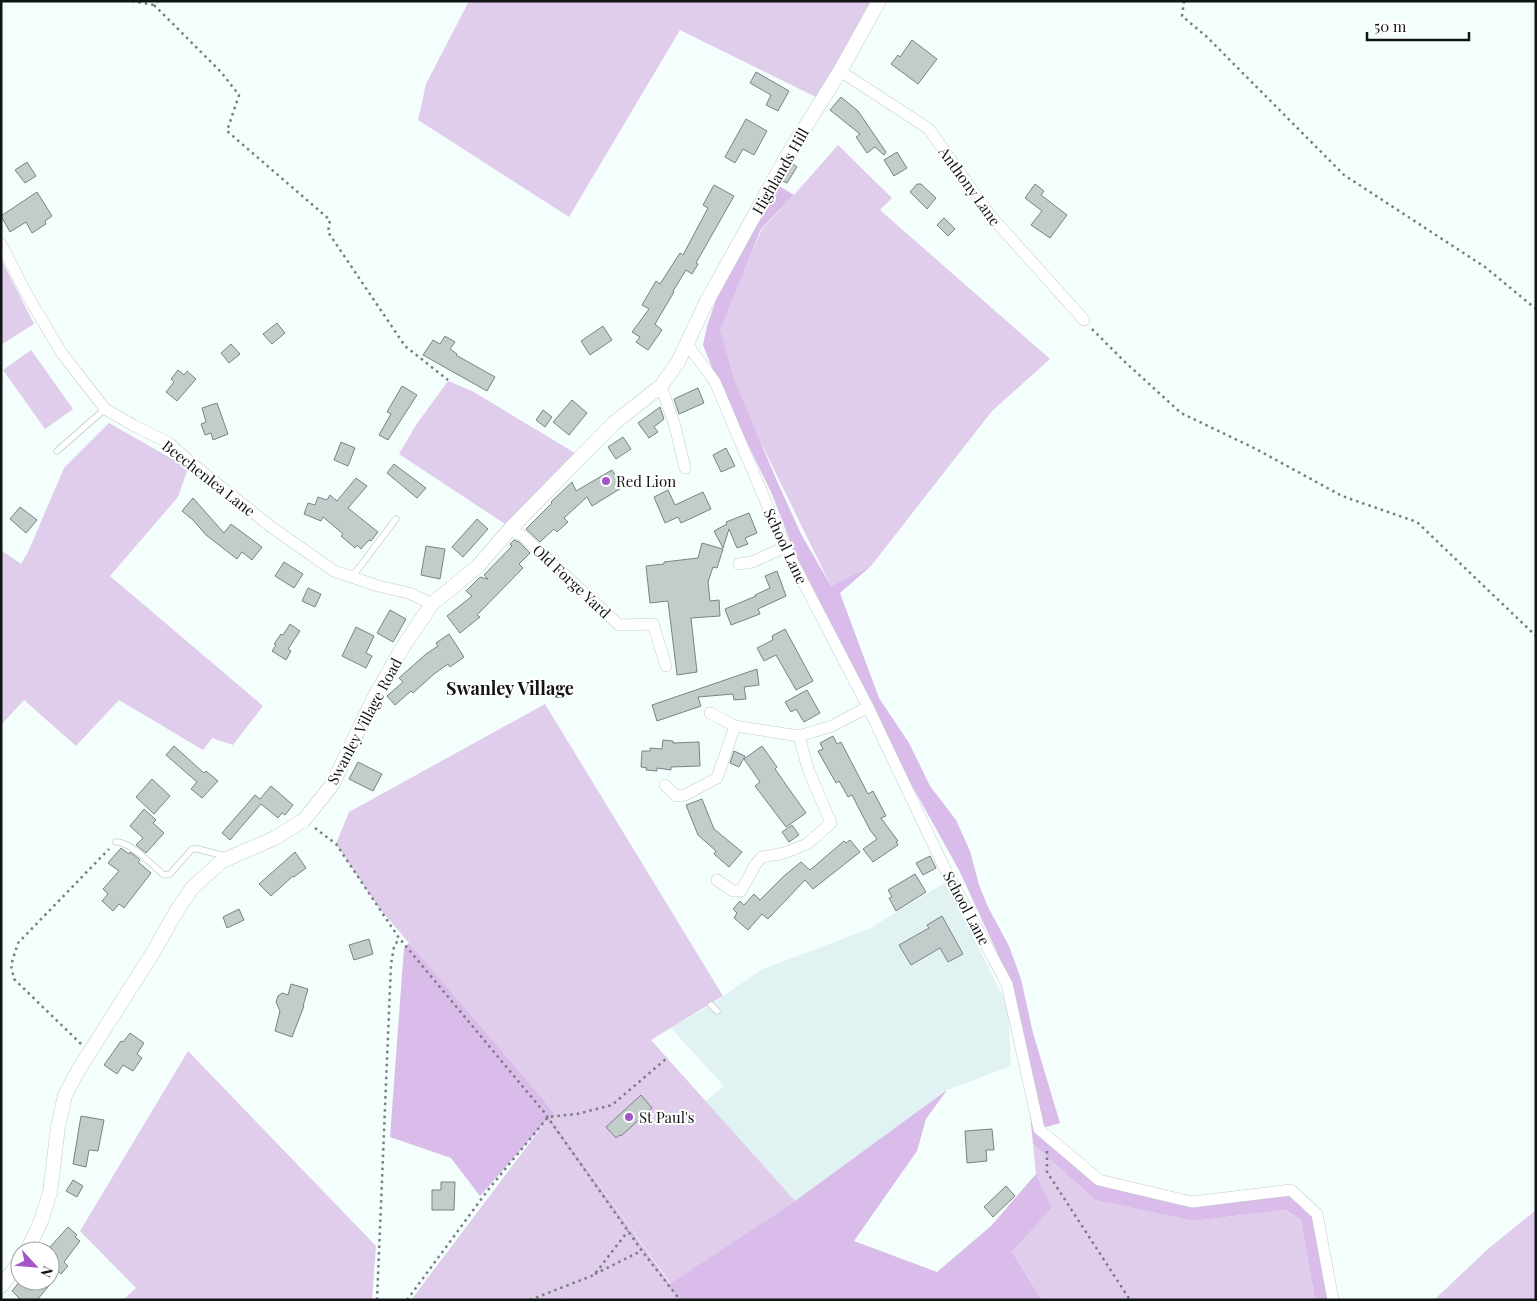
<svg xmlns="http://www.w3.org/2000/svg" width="1537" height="1301" font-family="'Playfair Display',serif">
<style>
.built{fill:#e0f2f1}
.green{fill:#e0cdeb}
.forest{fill:#d9bce9}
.building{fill:#c2cccb;stroke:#7a8383}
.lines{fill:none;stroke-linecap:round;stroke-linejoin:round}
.service-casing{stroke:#c2cccc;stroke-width:7}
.minor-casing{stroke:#c2cccc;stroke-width:12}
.tertiary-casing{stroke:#c2cccc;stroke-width:15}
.path{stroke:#787e7e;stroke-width:2.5;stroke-dasharray:2.5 4;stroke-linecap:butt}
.service{stroke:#fff;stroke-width:5.5}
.minor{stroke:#fff;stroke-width:11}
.tertiary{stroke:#fff;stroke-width:14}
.poi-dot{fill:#a256c8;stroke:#fff;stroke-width:2}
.labels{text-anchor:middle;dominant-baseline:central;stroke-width:4;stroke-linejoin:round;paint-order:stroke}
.street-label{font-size:15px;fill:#111414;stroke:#fff}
.poi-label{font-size:15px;fill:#111414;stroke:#fff;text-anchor:start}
.quarter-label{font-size:18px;font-weight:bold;fill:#111414;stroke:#fff}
</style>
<rect width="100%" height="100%" fill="#f3fefd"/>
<path class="built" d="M 946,882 L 1008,1007 L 1011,1066 L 947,1090 L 795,1201 L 705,1102 L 724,1086 L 671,1028 L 711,1005 L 761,970 L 869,929 Z"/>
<g class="green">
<path d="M 469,1 L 871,1 L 818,98 L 680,30 L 569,217 L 418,120 L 426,84 Z"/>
<path d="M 838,145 L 892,198 L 880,210 L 1050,359 L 992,411 L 871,566 L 831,586 L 712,343 L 762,229 L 794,195 Z"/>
<path d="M 1,259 L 34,324 L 1,345 Z"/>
<path d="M 31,350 L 73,409 L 45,429 L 3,370 Z"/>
<path d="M 448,381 L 472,391 L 580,456 L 511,528 L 399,454 L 416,425 Z"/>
<path d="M 109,423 L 188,468 L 178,497 L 110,576 L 263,706 L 233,745 L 212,738 L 203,750 L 119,700 L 76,746 L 24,700 L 1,725 L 1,550 L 21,564 L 28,552 L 64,468 Z"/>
<path d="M 545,704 L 723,996 L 651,1040 L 795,1201 L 671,1284 L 551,1119 L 556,1115 L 548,1105 L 515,1076 L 409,943 L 379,908 L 336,844 L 349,812 Z"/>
<path d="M 188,1051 L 376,1246 L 372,1300 L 123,1300 L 136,1288 L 80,1231 Z"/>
<path d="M 547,1120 L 678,1300 L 567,1300 L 566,1298 L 560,1300 L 411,1300 Z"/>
<path d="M 1033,1144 L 1095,1200 L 1193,1221 L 1284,1210 L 1301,1220 L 1315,1300 L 1042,1300 L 1012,1252 L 1052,1208 L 1036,1174 Z"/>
<path d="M 1536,1210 L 1536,1300 L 1434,1300 L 1489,1248 Z"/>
</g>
<g class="forest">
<path d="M 776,184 L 794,195 L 761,229 L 720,330 L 734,380 L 777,481 L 801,534 L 831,586 L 871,566 L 840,593 L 879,698 L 909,743 L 930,786 L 956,820 L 970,851 L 979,885 L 988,907 L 1009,946 L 1021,979 L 1033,1033 L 1060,1123 L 1039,1129 L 1100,1180 L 1192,1202 L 1291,1190 L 1317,1214 L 1328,1300 L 1315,1300 L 1301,1220 L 1285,1210 L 1193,1221 L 1095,1200 L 1033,1144 L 1023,1044 L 1012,985 L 959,870 L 868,707 L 794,552 L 772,494 L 719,385 L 703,345 L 707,326 L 717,297 L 738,254 Z"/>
<path d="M 409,943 L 556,1115 L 551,1119 L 670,1284 L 795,1201 L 947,1090 L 926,1119 L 917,1151 L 854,1241 L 937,1272 L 991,1226 L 1036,1174 L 1052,1208 L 1012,1252 L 1042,1300 L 678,1300 L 547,1120 L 480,1196 L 451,1158 L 390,1137 L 404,948 Z"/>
</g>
<g class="building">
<path d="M 912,40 L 937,59 L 918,84 L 891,64 L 898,55 L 900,57 Z"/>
<path d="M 756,72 L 789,91 L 778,111 L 766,105 L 771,95 L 750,83 Z"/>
<path d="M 841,97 L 858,111 L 886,152 L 884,155 L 875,147 L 867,153 L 856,137 L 860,134 L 830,110 Z"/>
<path d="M 746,119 L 767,131 L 754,155 L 743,149 L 735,163 L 725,157 Z"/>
<path d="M 897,152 L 907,168 L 894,176 L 884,160 Z"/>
<path d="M 27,162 L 36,176 L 25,183 L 15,170 Z"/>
<path d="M 793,164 L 797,167 L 787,183 L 783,181 Z"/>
<path d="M 917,184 L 921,184 L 936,198 L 927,209 L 910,192 Z"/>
<path d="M 1035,184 L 1044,191 L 1041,195 L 1067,215 L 1050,238 L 1031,225 L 1042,211 L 1025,198 Z"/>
<path d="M 714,185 L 734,196 L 696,263 L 698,264 L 692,274 L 686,270 L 673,291 L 674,292 L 655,324 L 662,330 L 648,350 L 636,342 L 640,337 L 632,332 L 649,309 L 642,305 L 656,281 L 660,284 L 680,253 L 683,255 L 708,208 L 703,205 Z"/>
<path d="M 37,192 L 52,216 L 45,221 L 46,224 L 32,233 L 26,222 L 10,232 L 1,216 Z"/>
<path d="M 944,218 L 955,229 L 948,236 L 937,225 Z"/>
<path d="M 277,323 L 285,333 L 272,344 L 263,334 Z"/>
<path d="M 603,326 L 612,340 L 590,355 L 581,341 Z"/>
<path d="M 445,336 L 455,342 L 450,349 L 457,354 L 456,355 L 495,377 L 487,391 L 423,355 L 433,340 L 440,344 Z"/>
<path d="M 231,344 L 240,354 L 229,363 L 221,353 Z"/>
<path d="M 178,370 L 184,375 L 187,371 L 196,379 L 177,401 L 166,392 L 174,382 L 171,379 Z"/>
<path d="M 402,386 L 417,395 L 388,440 L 379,435 L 391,414 L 387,412 Z"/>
<path d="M 698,388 L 704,403 L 679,414 L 674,399 Z"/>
<path d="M 572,400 L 587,413 L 569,435 L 553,422 Z"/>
<path d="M 217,403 L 228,434 L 213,440 L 211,433 L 205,435 L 201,424 L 206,422 L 202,408 Z"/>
<path d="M 660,407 L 664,419 L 654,427 L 658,432 L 649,438 L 638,423 Z"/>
<path d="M 543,410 L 552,417 L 545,427 L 536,420 Z"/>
<path d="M 623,437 L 631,449 L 616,459 L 608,447 Z"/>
<path d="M 341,442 L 355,448 L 348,466 L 334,460 Z"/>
<path d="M 726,448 L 735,466 L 721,472 L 713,455 Z"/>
<path d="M 394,464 L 426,488 L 417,498 L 387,473 Z"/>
<path d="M 612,470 L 623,487 L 592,506 L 587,497 L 564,518 L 568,522 L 557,532 L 554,529 L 540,542 L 526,529 L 552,503 L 551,502 L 572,482 L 576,491 Z"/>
<path d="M 356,478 L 367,486 L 348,508 L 378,532 L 371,541 L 369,540 L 361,549 L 357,545 L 355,548 L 341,536 L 343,534 L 323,517 L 321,521 L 304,514 L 308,503 L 315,505 L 318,497 L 327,500 L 330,495 L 337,501 Z"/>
<path d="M 668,490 L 675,505 L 703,492 L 711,509 L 681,523 L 678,517 L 665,523 L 654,497 Z"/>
<path d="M 193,498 L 224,533 L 231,524 L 262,547 L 252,560 L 242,552 L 237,559 L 206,535 L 193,520 L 182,511 Z"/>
<path d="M 20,507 L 37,520 L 26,533 L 10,519 Z"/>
<path d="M 749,513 L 757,533 L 745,538 L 748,544 L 737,548 L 729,529 L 723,548 L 714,531 L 727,524 L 726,522 Z"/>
<path d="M 477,519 L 488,529 L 463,557 L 452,547 Z"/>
<path d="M 514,540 L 519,542 L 530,553 L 519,564 L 523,568 L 477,615 L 480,617 L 460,633 L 447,616 L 472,596 L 466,591 L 480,577 L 488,579 L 484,575 L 512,546 L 510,544 Z"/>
<path d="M 702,543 L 723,549 L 717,568 L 713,567 L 708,582 L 710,601 L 719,600 L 720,616 L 691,618 L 697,672 L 677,675 L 668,601 L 650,603 L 646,566 L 664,564 L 664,562 L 698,558 Z"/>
<path d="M 426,546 L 445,549 L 440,579 L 421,575 Z"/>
<path d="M 284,562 L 303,574 L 294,588 L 275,576 Z"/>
<path d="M 777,571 L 786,596 L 758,609 L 760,614 L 731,625 L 725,609 L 756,596 L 755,595 L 770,588 L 765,576 Z"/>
<path d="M 308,588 L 321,594 L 315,607 L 302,601 Z"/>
<path d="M 390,610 L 406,619 L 393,642 L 377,633 Z"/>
<path d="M 290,624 L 300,631 L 288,649 L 291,651 L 286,660 L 272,651 L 276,645 L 274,644 L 281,634 L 283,635 Z"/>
<path d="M 356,627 L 374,636 L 366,653 L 372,656 L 366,668 L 342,656 Z"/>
<path d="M 785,629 L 813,681 L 796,690 L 776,655 L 764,661 L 757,648 L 773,640 L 772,636 Z"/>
<path d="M 449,634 L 464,657 L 450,667 L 448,664 L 434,674 L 413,693 L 411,691 L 395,705 L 387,696 L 403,682 L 399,678 L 426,654 L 438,646 L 436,643 Z"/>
<path d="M 757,669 L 759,685 L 744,687 L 746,699 L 734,700 L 733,694 L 698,697 L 701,706 L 657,721 L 652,705 Z"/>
<path d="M 807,690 L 820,713 L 804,722 L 796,709 L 791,712 L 785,702 Z"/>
<path d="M 833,736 L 837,744 L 841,742 L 868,794 L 873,791 L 886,816 L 881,818 L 898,841 L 896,842 L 898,845 L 873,862 L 863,849 L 877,839 L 870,830 L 852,795 L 848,797 L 839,781 L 836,783 L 818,751 L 823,749 L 820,743 Z"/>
<path d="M 663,740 L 673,741 L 673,743 L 699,742 L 700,766 L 671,767 L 671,770 L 657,768 L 657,771 L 646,770 L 647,768 L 641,767 L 642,751 L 650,751 L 650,748 L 662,749 Z"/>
<path d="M 174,746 L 204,773 L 206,771 L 218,781 L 202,798 L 191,789 L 197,782 L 166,755 Z"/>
<path d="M 762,746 L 777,767 L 775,769 L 806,813 L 786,827 L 755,786 L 760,782 L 744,759 Z"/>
<path d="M 734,751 L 745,756 L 739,767 L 730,763 Z"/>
<path d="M 358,762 L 382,774 L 373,791 L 349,779 Z"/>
<path d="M 152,779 L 170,796 L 154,814 L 136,797 Z"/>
<path d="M 271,786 L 293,805 L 285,815 L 282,813 L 278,818 L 261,804 L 230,840 L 222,833 L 255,795 L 260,799 Z"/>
<path d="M 702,799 L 714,829 L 742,852 L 729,867 L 714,854 L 716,851 L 698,835 L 686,805 Z"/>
<path d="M 144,809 L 156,820 L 153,823 L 164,833 L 146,853 L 136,845 L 143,838 L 130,826 Z"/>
<path d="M 792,825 L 799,835 L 789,842 L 782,832 Z"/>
<path d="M 850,840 L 860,852 L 813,889 L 805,880 L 768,919 L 762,914 L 748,930 L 734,918 L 737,913 L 733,909 L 740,901 L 744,905 L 754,894 L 760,900 L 784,876 L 801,862 L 810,870 L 844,841 L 846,843 Z"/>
<path d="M 121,848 L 129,854 L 130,852 L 138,858 L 140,860 L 138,862 L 151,873 L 124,908 L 119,904 L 113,911 L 102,901 L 108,894 L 103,889 L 119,871 L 108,863 Z"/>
<path d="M 295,852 L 306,868 L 294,877 L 293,876 L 271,896 L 259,884 Z"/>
<path d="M 930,856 L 936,868 L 923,875 L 916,863 Z"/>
<path d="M 915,874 L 926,892 L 896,911 L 889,898 L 892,897 L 888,890 Z"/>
<path d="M 239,909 L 244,920 L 227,928 L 223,917 Z"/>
<path d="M 942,916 L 963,954 L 948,962 L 940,948 L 911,965 L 899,945 L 929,928 L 927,925 Z"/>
<path d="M 369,939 L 373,954 L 354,960 L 349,945 Z"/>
<path d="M 291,984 L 308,989 L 303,1006 L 304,1006 L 292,1037 L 275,1031 L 280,1011 L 276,1002 L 278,996 L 282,993 L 288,995 Z"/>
<path d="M 130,1033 L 144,1043 L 137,1054 L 142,1058 L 133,1071 L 123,1065 L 117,1074 L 104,1065 L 121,1041 L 123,1042 Z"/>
<path d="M 641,1095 L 652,1108 L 621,1136 L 620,1135 L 616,1138 L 606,1127 Z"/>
<path d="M 81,1116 L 104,1120 L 98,1151 L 89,1150 L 86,1167 L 73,1164 Z"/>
<path d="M 992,1129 L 994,1150 L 986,1150 L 987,1161 L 967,1163 L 965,1131 Z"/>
<path d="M 73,1180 L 83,1186 L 77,1197 L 66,1191 Z"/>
<path d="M 441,1182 L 455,1182 L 454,1210 L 432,1210 L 432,1190 L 441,1190 Z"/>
<path d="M 1006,1186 L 1015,1196 L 993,1217 L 984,1207 Z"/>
<path d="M 68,1227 L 77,1235 L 75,1237 L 80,1241 L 64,1262 L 68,1266 L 61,1274 L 50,1264 L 50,1247 Z"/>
<path d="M 20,1281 L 53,1281 L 37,1300 L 21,1300 L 12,1291 Z"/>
</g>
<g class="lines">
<defs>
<g id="service">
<path d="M 57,451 L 105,409"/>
<path d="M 352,577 L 396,519"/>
<path d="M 116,842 C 130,841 153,866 164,875 L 170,874 L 192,849 L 198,849 L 225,856"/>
<path d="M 711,1005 L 717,1011"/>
</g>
<g id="minor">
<path d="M 840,71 L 929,129 L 989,214 L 1084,320"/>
<path d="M 1,244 L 26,293 L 61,352 L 105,409 L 133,425 L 169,443 L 195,466 L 270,526 L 334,571 L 378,586 L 409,593 L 432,604"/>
<path d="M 687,344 L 715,382 L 785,547 L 868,707 L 944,867 L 1007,984 L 1039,1129 L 1099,1180 L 1192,1202 L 1291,1190 L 1317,1214 L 1333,1300"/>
<path d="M 661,386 L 675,426 L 685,468"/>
<path d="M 509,530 L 523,536 L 619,625 L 653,624 L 666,666"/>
<path d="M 739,564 L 752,562 L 785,547"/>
<path d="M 710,713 L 735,726 L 799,736 L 832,726 L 868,707"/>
<path d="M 665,785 L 676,796 L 685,795 L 717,778 L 735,726"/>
<path d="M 717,880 L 733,891 L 741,891 L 755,865 L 762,857 L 784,853 L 807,844 L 831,823 L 808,769 L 799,736"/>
</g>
<g id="tertiary">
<path d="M 27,1251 L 41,1221 L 50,1193 L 58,1127 L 65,1095 L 79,1069 L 154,951 L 176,912 L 192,888 L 222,861 L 275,838 L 304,820 L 332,785 L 375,696 L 403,647 L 432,604 L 478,566 L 511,528 L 614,423 L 661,386 L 678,362 L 706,303 L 786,158 L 840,71 L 879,1"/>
<path d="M 1,1286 L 20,1262"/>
</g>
</defs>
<use href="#service" class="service-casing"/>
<use href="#minor" class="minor-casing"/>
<use href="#tertiary" class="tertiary-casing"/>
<g class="path">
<path d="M 132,1 L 154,5 L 158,1"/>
<path d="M 1184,1 L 1182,16 L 1207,37 L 1344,175 L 1485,267 L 1536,309"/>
<path d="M 154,5 L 221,72 L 239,95 L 227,131 L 330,220 L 328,232 L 405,346 L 448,380"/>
<path d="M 1092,329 L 1125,362 L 1181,413 L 1256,449 L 1342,496 L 1417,522 L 1536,636"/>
<path d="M 315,828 L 336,844 L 399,938 L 544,1112 L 642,1251 L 680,1300"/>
<path d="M 81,1044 L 14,979 L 11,965 L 18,943 L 109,849"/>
<path d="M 1047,1151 L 1047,1172 L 1130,1300"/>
<path d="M 595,1274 L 641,1251"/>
<path d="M 377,1300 L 391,964 L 394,947 L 399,938"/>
<path d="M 407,1300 L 488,1190 L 548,1117 L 577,1114 L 612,1105 L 667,1058"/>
<path d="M 530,1300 L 594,1275 L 628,1231"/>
</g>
<use href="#service" class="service"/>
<use href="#minor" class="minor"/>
<use href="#tertiary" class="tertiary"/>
</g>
<g class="poi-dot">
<circle cx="606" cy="481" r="5"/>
<circle cx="629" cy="1117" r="5"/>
</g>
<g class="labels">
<g class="street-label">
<text transform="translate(780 171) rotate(-60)">Highlands Hill</text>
<text transform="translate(970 186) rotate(54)">Anthony Lane</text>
<text transform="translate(209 478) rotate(38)">Beechenlea Lane</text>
<text transform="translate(786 546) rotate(65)">School Lane</text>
<text transform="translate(572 581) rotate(43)">Old Forge Yard</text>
<text transform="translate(364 721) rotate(-62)">Swanley Village Road</text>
<text transform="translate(967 908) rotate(62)">School Lane</text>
</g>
<g class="poi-label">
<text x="616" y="481">Red Lion</text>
<text x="639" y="1117">St Paul's</text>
</g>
<g class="quarter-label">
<text x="510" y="688">Swanley Village</text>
</g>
</g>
<rect width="1537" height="1301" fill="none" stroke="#111414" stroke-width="5"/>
<g transform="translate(35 1266) rotate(116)"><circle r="24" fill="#ffffff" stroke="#a0a1a1"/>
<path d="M0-4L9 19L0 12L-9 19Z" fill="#a256c8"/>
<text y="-8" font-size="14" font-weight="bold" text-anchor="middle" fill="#111414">N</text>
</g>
<path d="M1367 32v8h102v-8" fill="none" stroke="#111414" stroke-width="2.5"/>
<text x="1374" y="32" font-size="15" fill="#111414" stroke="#ffffff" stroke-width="4" paint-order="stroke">50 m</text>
</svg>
